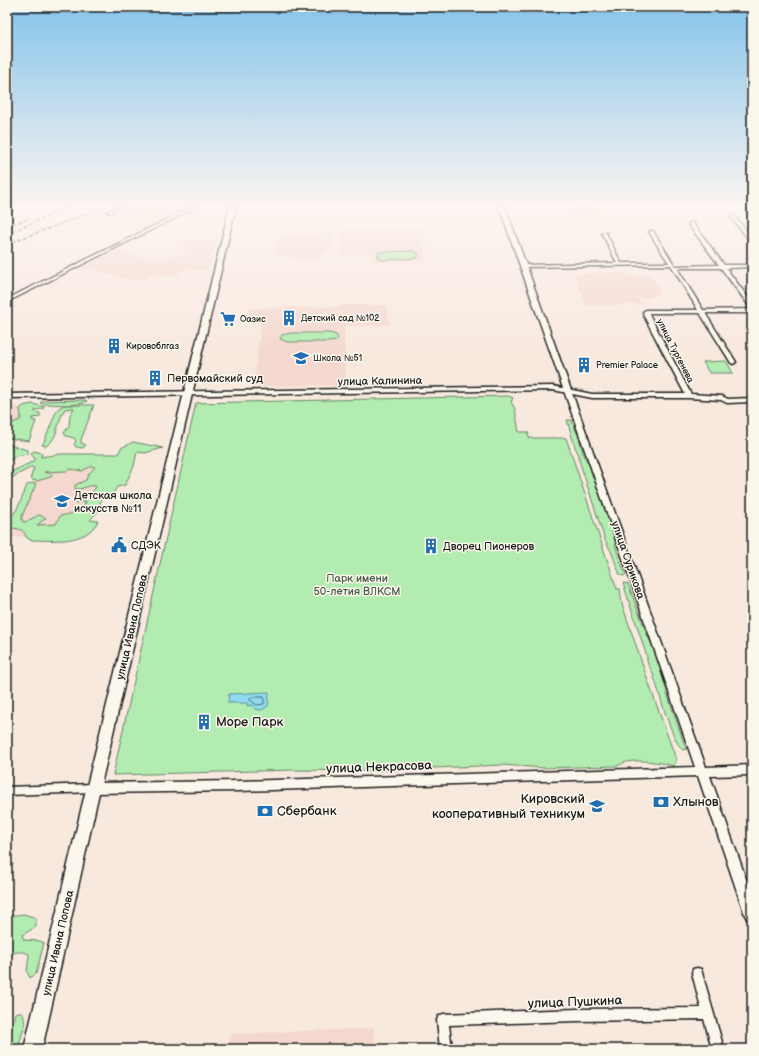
<svg xmlns="http://www.w3.org/2000/svg" width="759" height="1056" font-family="'Balsamiq Sans',sans-serif">
<style>
.built{fill:#f4d8cf}
.green{fill:#b2ecb1;stroke:#678466}
.water{fill:#8fdbef;stroke:#618f9b}
.lines{fill:none;stroke-linecap:round;stroke-linejoin:round}
.shore{stroke:#4a6870;stroke-width:1}
.minor-casing{stroke:#1c1c1c;stroke-width:3}
.tertiary-casing{stroke:#1c1c1c;stroke-width:3}
.secondary-casing{stroke:#1c1c1c;stroke-width:3}
.minor{fill:#fbf7ec;fill-rule:evenodd}
.tertiary{fill:#fbf7ec;fill-rule:evenodd}
.secondary{fill:#fbf7ec;fill-rule:evenodd}
.rail{stroke:#1c1c1c;stroke-width:1.5;stroke-dasharray:4 2;stroke-linecap:butt}
.labels{text-anchor:middle;dominant-baseline:central;stroke-width:3;stroke-linejoin:round;paint-order:stroke}
.far-poi-label{font-size:9px;fill:#1c1c1c;stroke:#fbf7ec;text-anchor:start}
.far-street-label{font-size:9px;fill:#1c1c1c;stroke:#fbf7ec}
.poi-label{font-size:11px;fill:#1c1c1c;stroke:#fbf7ec;text-anchor:start}
.street-label{font-size:11px;fill:#1c1c1c;stroke:#fbf7ec}
.park-label{font-size:11px;fill:#495a49;stroke:#fbf7ec}
.near-poi-label{font-size:13px;fill:#1c1c1c;stroke:#fbf7ec;text-anchor:start}
.near-street-label{font-size:13px;fill:#1c1c1c;stroke:#fbf7ec}
</style>
<rect width="100%" height="100%" fill="#f8e9df"/>
<filter id="ink" filterUnits="userSpaceOnUse"><feTurbulence type="fractalNoise" baseFrequency=".025" numOctaves="2"/><feDisplacementMap in="SourceGraphic" scale="8" xChannelSelector="R" yChannelSelector="G"/><feConvolveMatrix kernelMatrix="1 2 1 2 8 2 1 2 1" color-interpolation-filters="sRGB"/></filter>
<g filter="url(#ink)">
<g class="built">
<path d="M 126,206 L 193,206 L 141,231 L 102,223 Z"/>
<path d="M 601,207 L 605,214 L 596,226 L 574,226 L 568,214 L 546,214 L 544,211 L 552,211 L 552,209 L 558,209 L 558,208 Z"/>
<path d="M 424,228 L 426,243 L 423,244 L 426,261 L 372,262 L 370,254 L 341,255 L 341,230 L 366,229 L 366,231 L 371,232 L 372,229 Z"/>
<path d="M 333,233 L 332,251 L 323,251 L 323,259 L 275,257 L 278,234 Z"/>
<path d="M 186,240 L 217,240 L 208,270 L 179,270 L 178,276 L 148,276 L 146,280 L 132,280 L 82,268 L 115,250 L 162,261 L 174,254 L 182,256 L 185,247 L 181,247 Z"/>
<path d="M 620,272 L 630,276 L 651,275 L 661,293 L 649,298 L 638,298 L 641,304 L 587,306 L 573,274 Z"/>
<path d="M 346,305 L 387,305 L 389,325 L 344,326 L 345,385 L 253,386 L 261,323 L 246,323 L 249,308 L 335,307 Z"/>
<path d="M 7,407 L 27,407 L 18,425 L 7,437 Z"/>
<path d="M 112,456 L 86,536 L 11,537 L 44,457 Z"/>
<path d="M 374,1028 L 375,1049 L 229,1049 L 231,1034 Z"/>
</g>
<g class="green">
<path d="M 414,251 L 418,253 L 418,258 L 383,260 L 378,258 L 378,253 L 382,252 Z"/>
<path d="M 291,333 L 330,333 L 336,335 L 338,338 L 336,341 L 329,342 L 287,342 L 280,339 L 282,335 Z"/>
<path d="M 726,361 L 733,373 L 709,373 L 703,362 Z"/>
<path d="M 508,396 L 513,398 L 511,402 L 515,409 L 519,432 L 528,432 L 529,438 L 566,438 L 617,589 L 620,589 L 622,604 L 648,681 L 676,759 L 674,766 C 660,762 628,757 618,766 L 544,768 L 502,765 L 366,771 L 294,770 L 113,775 L 196,403 Z"/>
<path d="M 84,400 L 87,401 C 80,407 53,404 44,404 L 40,403 L 42,401 Z"/>
<path d="M 32,404 L 45,407 L 42,409 L 35,410 L 35,412 L 40,413 L 40,417 L 32,418 L 32,420 L 36,421 L 29,441 L 7,438 L 7,425 L 20,420 L 21,416 L 20,409 L 23,406 Z"/>
<path d="M 65,405 L 94,405 L 81,440 L 81,443 L 86,445 L 83,448 L 76,447 L 74,444 L 76,441 L 74,438 L 66,436 L 64,433 L 69,426 L 70,415 L 74,408 L 65,409 C 57,419 59,439 46,446 L 42,445 C 47,438 55,410 59,408 C 61,406 63,406 65,405 Z"/>
<path d="M 567,420 L 571,420 L 579,437 L 583,453 L 589,465 L 608,517 C 609,522 612,526 613,532 C 615,547 619,560 626,574 L 624,576 L 620,575 L 611,551 L 605,540 L 579,460 L 579,455 L 575,447 Z"/>
<path d="M 7,440 L 8,444 L 27,450 L 28,454 L 16,456 L 7,462 Z"/>
<path d="M 133,442 L 163,448 L 145,453 L 137,452 L 134,466 L 125,485 L 117,487 C 113,494 112,495 104,495 L 100,503 L 102,507 L 90,520 L 98,521 C 86,545 52,540 30,540 L 26,537 C 24,528 15,528 7,528 L 7,521 C 18,513 22,496 27,485 L 33,483 L 36,484 L 22,516 L 22,521 L 25,522 L 39,515 L 46,518 L 37,525 L 56,524 L 60,516 L 82,511 L 86,501 L 76,503 L 73,501 C 81,495 92,498 96,486 C 87,484 84,490 75,489 L 75,485 L 86,480 L 88,475 L 95,467 L 92,466 L 82,471 L 70,469 L 67,471 L 44,472 L 52,474 L 51,477 L 37,481 L 32,480 L 31,476 L 34,468 L 32,467 L 7,480 L 7,474 L 34,461 L 35,459 L 31,453 L 34,451 L 42,453 L 41,457 L 60,454 L 118,454 L 121,448 Z"/>
<path d="M 623,583 L 628,584 L 648,637 L 659,657 L 660,668 L 667,693 L 686,749 L 683,750 C 671,740 659,691 653,674 C 651,668 646,664 647,657 Z"/>
<path d="M 24,914 L 36,918 L 36,927 L 22,935 L 24,940 L 40,941 L 44,943 L 36,974 L 30,978 L 27,972 L 29,954 C 21,950 14,952 7,957 L 7,916 Z"/>
<path d="M 20,1012 L 23,1013 L 25,1024 L 18,1048 L 7,1049 L 15,1013 Z"/>
</g>
<path class="water" d="M 269,692 L 268,706 L 262,710 L 255,709 L 253,705 L 247,706 L 247,703 L 228,703 L 229,694 Z"/>
<g class="lines">
<path class="shore" d="M 252,697 L 264,697 L 264,704 L 257,705 L 250,700 Z"/>
<defs>
<g id="minor">
<path d="M 117,206 L 122,206 L 110,213 L 107,212 Z"/>
<path d="M 194,206 L 199,206 L 7,302 L 7,299 Z"/>
<path d="M 731,215 L 733,215 L 752,237 L 752,241 L 750,241 L 731,217 Z"/>
<path d="M 689,223 L 693,223 L 724,265 L 752,265 L 752,267 L 726,268 L 752,303 L 752,308 L 750,307 L 721,268 L 677,268 L 703,310 L 752,309 L 752,313 L 705,313 L 736,362 L 733,364 L 731,363 L 700,313 L 649,313 L 650,316 L 691,394 L 722,396 L 728,399 L 752,398 L 752,402 L 727,403 L 721,400 L 689,398 L 592,398 L 553,390 L 7,398 L 7,394 L 553,386 L 592,394 L 685,394 L 644,316 L 643,312 L 646,310 L 698,310 L 671,265 L 523,267 L 521,266 L 523,265 L 617,263 L 602,233 L 604,232 L 606,233 L 621,263 L 669,263 L 649,232 L 651,231 L 653,231 L 675,266 L 719,265 L 689,225 Z"/>
<path d="M 94,784 L 97,785 L 99,788 L 97,791 L 94,792 L 7,795 L 7,787 Z"/>
<path d="M 697,968 L 701,969 L 702,973 L 724,1049 L 712,1049 L 704,1019 L 578,1021 L 449,1025 L 452,1049 L 440,1049 L 437,1020 L 439,1016 L 443,1014 L 578,1009 L 701,1008 L 692,973 L 693,969 Z"/>
</g>
<path id="tertiary" d="M 499,206 L 505,206 L 706,767 L 752,765 L 752,775 L 710,776 L 752,896 L 752,921 L 747,919 L 745,915 L 698,776 L 239,791 L 94,793 L 90,791 L 88,788 L 90,785 L 94,783 L 239,781 L 695,767 L 627,570 Z"/>
<path id="secondary" d="M 230,206 L 236,206 L 96,806 L 42,1049 L 24,1049 L 82,806 Z"/>
</defs>
<use href="#minor" class="minor-casing"/>
<use href="#tertiary" class="tertiary-casing"/>
<use href="#secondary" class="secondary-casing"/>
<use href="#minor" class="minor"/>
<use href="#tertiary" class="tertiary"/>
<use href="#secondary" class="secondary"/>
<g class="rail">
<path d="M 7,226 L 28,219"/>
<path d="M 7,234 L 70,206"/>
<path d="M 7,244 L 108,206"/>
</g>
</g>
</g>
<linearGradient id="sky" x2="0" y2="1"><stop stop-color="#84c4eb"/><stop offset="0.58" stop-color="#fcf5f1"/><stop offset="1" stop-color="#fcf5f1" stop-opacity="0"/></linearGradient>
<rect width="759" height="354" fill="url(#sky)"/>
<defs>
<symbol id="building-bare" viewBox="-9 -9 18 18"><path d="M-4-6H4V6H1V3H-1V6H-4ZM-2.5-4.3h1.7v1.8h-1.7ZM.8-4.3h1.7v1.8H.8ZM-2.5-1h1.7V.8h-1.7ZM.8-1h1.7V.8H.8Z" fill="#1f6fb2" stroke="#fbf7ec" stroke-width="2.5" paint-order="stroke"/></symbol>
<symbol id="supermarket-bare" viewBox="-9 -9 18 18"><path d="M-6-5.5h2.5l.6 2H6L4.5 2H-2.5L-4.4-4H-6ZM-1.5 3.2a1.3 1.3 0 1 0 .1 0ZM3 3.2a1.3 1.3 0 1 0 .1 0Z" fill="#1f6fb2" stroke="#fbf7ec" stroke-width="2.5" paint-order="stroke"/></symbol>
<symbol id="school-bare" viewBox="-9 -9 18 18"><path d="M0-5L7-2L0 1L-7-2ZM-4 1L0 2.5L4 1V4Q0 6-4 4Z" fill="#1f6fb2" stroke="#fbf7ec" stroke-width="2.5" paint-order="stroke"/></symbol>
<symbol id="civic-bare" viewBox="-9 -9 18 18"><path d="M-.6-6.5H3V-4.5H.6V-3L4-1V1h2V6H-6V1h2V-1L-.6-3ZM-1.2 2.5V6h2.4V2.5Z" fill="#1f6fb2" stroke="#fbf7ec" stroke-width="2.5" paint-order="stroke"/></symbol>
<symbol id="bank-bare" viewBox="-9 -9 18 18"><path d="M-6-4H6V4H-6ZM0-2.3a2.3 2.3 0 1 0 0 4.6a2.3 2.3 0 1 0 0-4.6Z" fill="#1f6fb2" stroke="#fbf7ec" stroke-width="2.5" paint-order="stroke"/></symbol>
<symbol id="university-bare" viewBox="-9 -9 18 18"><path d="M0-5L7-2L0 1L-7-2ZM-4 1L0 2.5L4 1V4Q0 6-4 4Z" fill="#1f6fb2" stroke="#fbf7ec" stroke-width="2.5" paint-order="stroke"/></symbol>
</defs>
<g fill-rule="evenodd">
<use href="#building-bare" x="278" y="307" width="22" height="22"/>
<use href="#supermarket-bare" x="217" y="308" width="22" height="22"/>
<use href="#building-bare" x="103" y="335" width="22" height="22"/>
<use href="#school-bare" x="290" y="347" width="22" height="22"/>
<use href="#building-bare" x="573" y="354" width="22" height="22"/>
<use href="#building-bare" x="144" y="367" width="22" height="22"/>
<use href="#school-bare" x="51" y="490" width="22" height="22"/>
<use href="#civic-bare" x="108" y="534" width="22" height="22"/>
<use href="#building-bare" x="420" y="535" width="22" height="22"/>
<use href="#building-bare" x="193" y="711" width="22" height="22"/>
<use href="#bank-bare" x="650" y="791" width="22" height="22"/>
<use href="#university-bare" x="586" y="795" width="22" height="22"/>
<use href="#bank-bare" x="254" y="800" width="22" height="22"/>
</g>
<g class="labels">
<g class="far-poi-label">
<text x="301" y="318">Детский сад №102</text>
<text x="240" y="319">Оазис</text>
<text x="126" y="346">Кировоблгаз</text>
<text x="313" y="358">Школа №51</text>
<text x="596" y="365">Premier Palace</text>
</g>
<g class="far-street-label">
<text transform="translate(675 351) rotate(63)">улица Тургенева</text>
</g>
<g class="poi-label">
<text x="167" y="378">Первомайский суд</text>
<text x="74" y="495">Детская школа<tspan x="74" dy="13">искусств №11</tspan></text>
<text x="131" y="545">СДЭК</text>
<text x="443" y="546">Дворец Пионеров</text>
</g>
<g class="street-label">
<text transform="translate(380 381) rotate(-1)">улица Калинина</text>
<text transform="translate(628 560) rotate(71)">улица Сурикова</text>
<text transform="translate(132 627) rotate(-77)">улица Ивана Попова</text>
<text transform="translate(58 943) rotate(-77)">улица Ивана Попова</text>
</g>
<g class="park-label">
<text x="357" y="578">Парк имени<tspan x="357" dy="13">50-летия ВЛКСМ</tspan></text>
</g>
<g class="near-poi-label">
<text x="216" y="722">Море Парк</text>
<text x="585" y="799" text-anchor="end">Кировский<tspan x="585" dy="15">кооперативный техникум</tspan></text>
<text x="673" y="802">Хлынов</text>
<text x="277" y="811">Сбербанк</text>
</g>
<g class="near-street-label">
<text transform="translate(379 767) rotate(-2)">улица Некрасова</text>
<text transform="translate(575 1002) rotate(-2)">улица Пушкина</text>
</g>
</g>
<rect width="759" height="1056" fill="none" stroke="#fbf7ec" stroke-width="24"/>
<rect x="12" y="12" width="735" height="1032" fill="none" stroke="#1c1c1c" stroke-width="1.5" filter="url(#ink)"/>
</svg>
